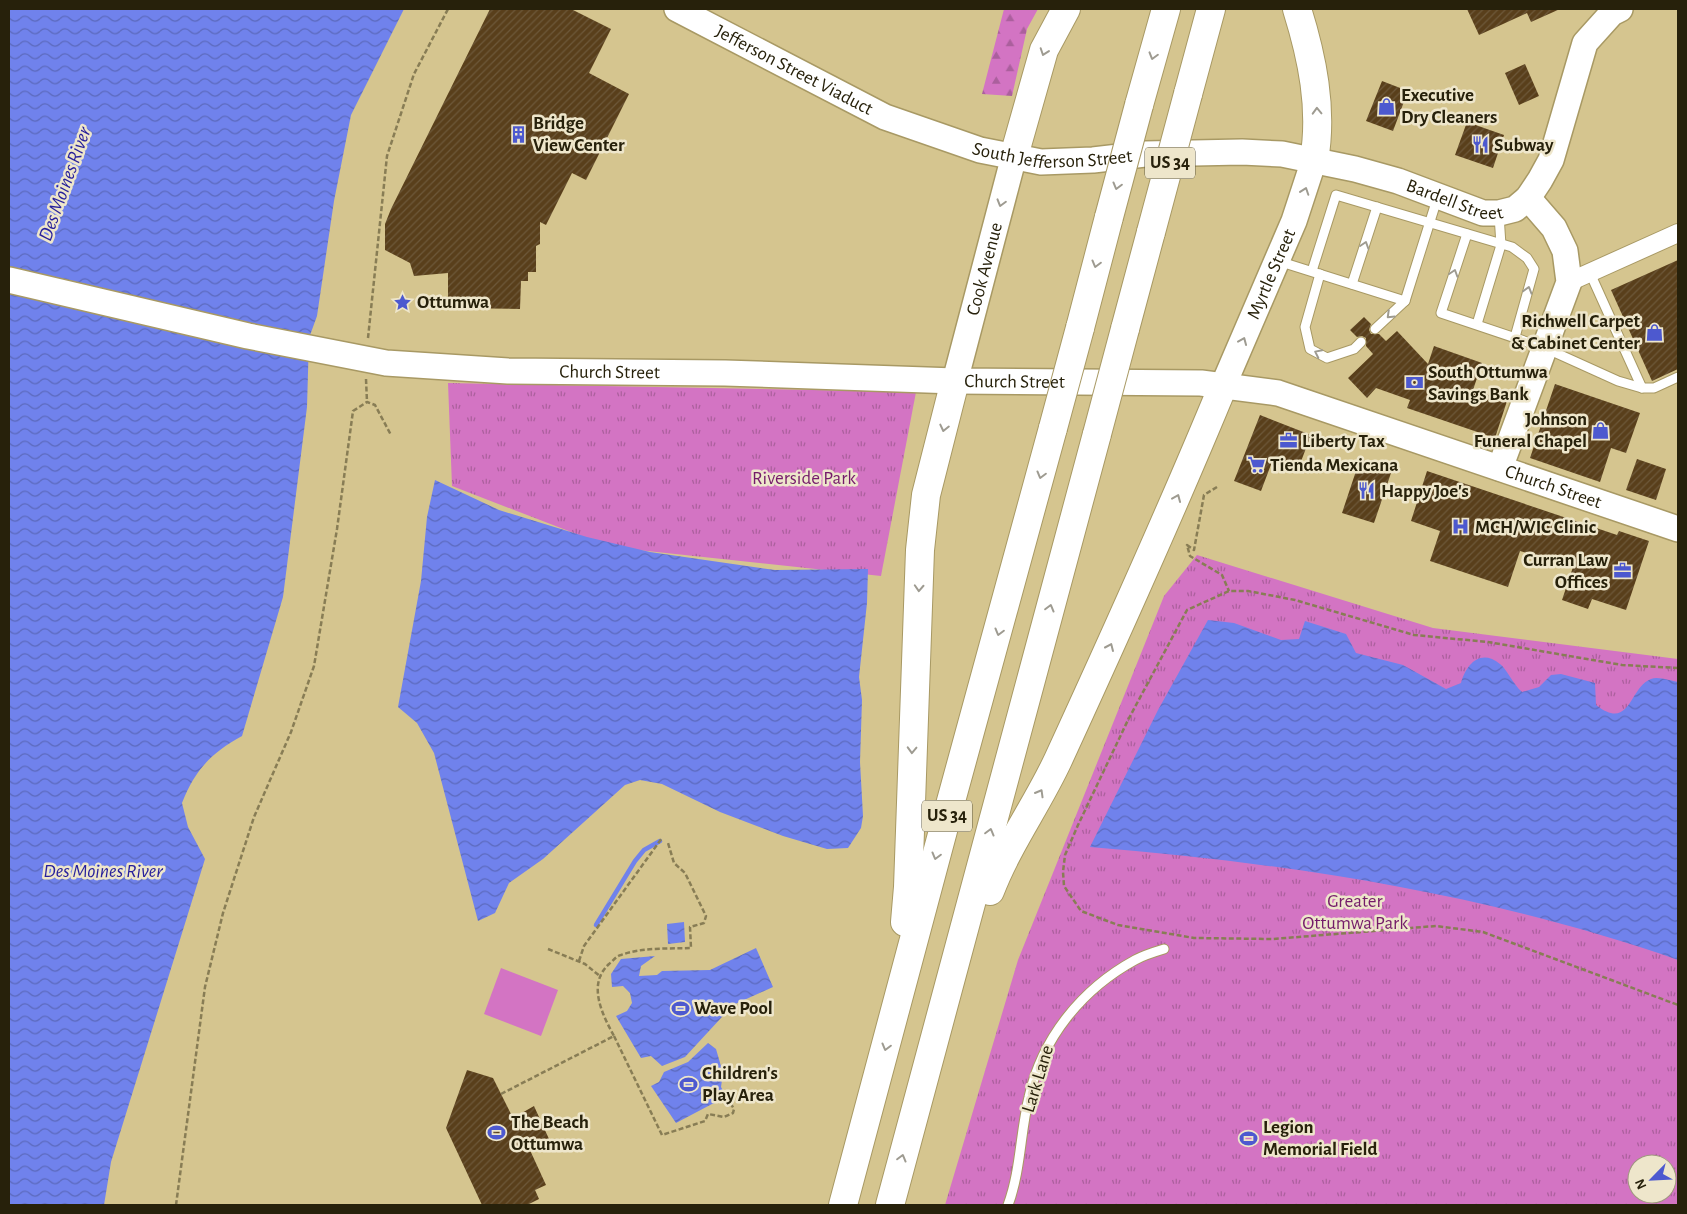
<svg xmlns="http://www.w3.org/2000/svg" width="1687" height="1214" font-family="'Alegreya Sans',sans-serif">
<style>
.grass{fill:#d374c3}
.forest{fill:url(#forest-firs)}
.park{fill:url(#park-tufts);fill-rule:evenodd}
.water{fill:url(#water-waves)}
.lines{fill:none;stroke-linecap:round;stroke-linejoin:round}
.stream{stroke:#7082ec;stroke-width:4.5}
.building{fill:url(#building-hatch)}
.lane-casing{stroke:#a89964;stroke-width:11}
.street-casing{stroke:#a89964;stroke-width:20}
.secondary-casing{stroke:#a89964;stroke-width:28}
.highway-casing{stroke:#a89964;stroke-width:30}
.path{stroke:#887d55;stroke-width:2.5;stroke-dasharray:5 2.5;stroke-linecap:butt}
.lane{stroke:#fff;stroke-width:9}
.street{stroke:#fff;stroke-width:18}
.secondary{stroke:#fff;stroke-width:25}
.highway{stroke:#fff;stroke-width:28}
.highway-bridge-casing{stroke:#a89964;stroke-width:30;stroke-linecap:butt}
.highway-bridge{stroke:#fff;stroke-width:28}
.oneway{stroke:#9e9b91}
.labels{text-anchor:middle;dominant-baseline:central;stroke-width:5;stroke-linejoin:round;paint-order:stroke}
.shield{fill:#eee6cb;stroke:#635c45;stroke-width:1}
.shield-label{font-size:18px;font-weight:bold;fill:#27210b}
.street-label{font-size:19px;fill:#27210b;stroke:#eee6cb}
.poi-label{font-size:19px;font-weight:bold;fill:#27210b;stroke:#eee6cb;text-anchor:start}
.park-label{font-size:19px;fill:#741b69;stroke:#eee6cb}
.water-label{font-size:20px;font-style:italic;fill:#261f9b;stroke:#eee6cb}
</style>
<defs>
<pattern id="forest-firs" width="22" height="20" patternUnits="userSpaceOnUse" patternTransform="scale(1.25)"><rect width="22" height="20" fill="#d374c3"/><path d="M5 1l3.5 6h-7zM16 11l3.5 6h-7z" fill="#ab5f9d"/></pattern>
<pattern id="park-tufts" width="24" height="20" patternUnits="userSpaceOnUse" patternTransform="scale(1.25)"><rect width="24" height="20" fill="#d374c3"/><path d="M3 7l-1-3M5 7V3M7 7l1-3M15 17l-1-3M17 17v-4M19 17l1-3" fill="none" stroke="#ab5f9d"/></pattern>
<pattern id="water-waves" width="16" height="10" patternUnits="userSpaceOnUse" patternTransform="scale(1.25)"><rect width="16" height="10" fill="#7082ec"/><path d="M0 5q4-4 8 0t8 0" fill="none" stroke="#5c6abd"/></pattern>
<pattern id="building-hatch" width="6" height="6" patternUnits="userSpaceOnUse" patternTransform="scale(1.25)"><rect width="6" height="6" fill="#593f1b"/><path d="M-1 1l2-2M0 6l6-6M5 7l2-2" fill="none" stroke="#6d583a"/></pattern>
</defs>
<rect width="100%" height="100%" fill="#d5c58f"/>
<path class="grass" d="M 501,968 L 558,990 L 541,1036 L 484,1014 Z"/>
<path class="forest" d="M 1004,9 L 1038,9 L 1027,29 L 1012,96 L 982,94 Z"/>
<g class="park">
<path d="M 448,383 L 916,392 L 881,576 L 610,547 L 452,486 Z"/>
<path d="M 1197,555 L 1433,628 L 1678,659 L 1678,1205 L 945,1205 L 1018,960 L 1164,596 ZM 1637,1164 L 1667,1164 L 1667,1194 L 1637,1194 Z"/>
</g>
<g class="water">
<path d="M 9,9 L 404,9 L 351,115 L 334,201 L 317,316 L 309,338 L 307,407 L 283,597 L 242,736 C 211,753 195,770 182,803 L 188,827 L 205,859 L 111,1162 L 104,1205 L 9,1205 Z"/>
<path d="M 435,480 L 499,510 L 587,537 L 650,552 L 775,570 L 868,569 L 867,603 L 859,677 L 862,700 L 860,762 L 863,816 L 861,828 L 848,848 L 827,849 L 783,836 L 720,812 L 662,784 L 640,780 L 625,785 L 543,859 L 509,883 L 495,913 L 478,921 L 434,753 L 417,723 L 398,707 L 421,581 L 427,517 Z"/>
<path d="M 1208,620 L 1234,623 L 1281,640 L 1299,639 L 1305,621 L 1346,634 L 1356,653 L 1403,665 L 1446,689 L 1461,683 C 1466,665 1480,648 1500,664 C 1506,668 1513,684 1522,692 L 1539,687 L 1551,675 L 1561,674 L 1595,683 L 1596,705 C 1631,732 1629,687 1651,679 C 1658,676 1671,681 1678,682 L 1678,960 C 1489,894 1289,863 1090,847 L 1158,710 Z"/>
<path d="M 684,922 L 685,942 L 668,944 L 667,924 Z"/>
<path d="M 756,948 L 773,987 L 733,1005 L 685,1057 L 662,1066 L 651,1056 L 641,1058 L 616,1016 L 627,1011 L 632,1003 L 630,993 L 623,986 L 612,987 L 611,974 L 621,959 L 655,956 L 641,966 L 639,976 L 657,975 L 662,971 L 710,970 Z"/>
<path d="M 708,1043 L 716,1049 L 723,1073 L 721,1087 L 726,1096 L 724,1100 L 712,1104 L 676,1123 L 651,1086 L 659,1082 L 664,1072 L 688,1062 Z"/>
</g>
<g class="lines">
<path class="stream" d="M 596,925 L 635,861 L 644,850 L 660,841"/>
</g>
<g class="building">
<path d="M 490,9 L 571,9 L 611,29 L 589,73 L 629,94 L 586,180 L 572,173 L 546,225 L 540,222 L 540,244 L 536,246 L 536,272 L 528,272 L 528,281 L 521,281 L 520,309 L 448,308 L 448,273 L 414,276 L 410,263 L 385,250 L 385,224 L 391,209 Z"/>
<path d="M 1467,9 L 1560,9 L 1531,22 L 1527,13 L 1479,35 Z"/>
<path d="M 1525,64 L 1539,96 L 1519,105 L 1505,73 Z"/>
<path d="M 1382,81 L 1408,91 L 1393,131 L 1366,121 Z"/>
<path d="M 1467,122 L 1504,135 L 1493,168 L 1455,155 Z"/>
<path d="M 1678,260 L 1678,369 L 1652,381 L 1611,290 Z"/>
<path d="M 1364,317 L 1371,324 L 1369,330 L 1371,334 L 1379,334 L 1386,341 L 1397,331 L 1428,364 L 1434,346 L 1482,363 L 1473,390 L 1507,401 L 1495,438 L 1407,408 L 1410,400 L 1376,388 L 1367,398 L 1348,378 L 1373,354 L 1366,346 L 1366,338 L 1362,336 L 1357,337 L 1350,330 Z"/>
<path d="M 1555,384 L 1640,413 L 1626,453 L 1611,448 L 1600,482 L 1530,458 Z"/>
<path d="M 1260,415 L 1311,435 L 1297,472 L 1272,462 L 1261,491 L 1234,481 Z"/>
<path d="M 1360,459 L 1392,470 L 1374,523 L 1342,513 Z"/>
<path d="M 1637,459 L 1666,469 L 1656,500 L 1626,490 Z"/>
<path d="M 1427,471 L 1617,535 L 1619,531 L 1649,541 L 1626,610 L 1592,599 L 1588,609 L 1562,600 L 1573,567 L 1520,551 L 1508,587 L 1430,561 L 1440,531 L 1411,521 Z"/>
<path d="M 467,1070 L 493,1078 L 513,1118 L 534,1106 L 549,1139 L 529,1148 L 546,1185 L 535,1190 L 539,1199 L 527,1205 L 482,1205 L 446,1128 Z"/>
</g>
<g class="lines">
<defs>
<g id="lane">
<path d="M 1467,234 L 1441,313 L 1545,348 L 1618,381 L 1642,388 L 1654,388 L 1678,377"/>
<path d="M 1278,261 L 1405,301 L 1438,196"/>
<path d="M 1312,271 L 1336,195 L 1512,247 L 1527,258 L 1534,269 L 1515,337"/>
<path d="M 1590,273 L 1642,388"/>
<path d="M 1320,274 L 1305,327 L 1310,349 L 1327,358 L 1354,349 L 1361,342"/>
<path d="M 1352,284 L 1377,207"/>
<path d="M 1477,324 L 1501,245 L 1499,215"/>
<path d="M 1375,329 L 1405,301"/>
<path d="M 1008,1205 C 1021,1170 1020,1133 1029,1097 C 1042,1038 1082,989 1135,960 C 1144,955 1154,952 1164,949"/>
</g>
<path id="street" d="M 1569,282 L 1678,233"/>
<g id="secondary">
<path id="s1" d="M 677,9 L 885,117 L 980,150 L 1041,162 L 1093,160 L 1145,154 L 1242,152 L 1282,154 L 1355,169 L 1398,181 L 1483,213 L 1499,213 L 1515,209 L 1528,198 L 1540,180 L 1551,160 L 1585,43 L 1612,13 L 1620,9"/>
<path id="s2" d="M 9,280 L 248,336 L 386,363 L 508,371 L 725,373 L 955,381 L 1201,383 L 1278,393 L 1678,529"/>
<path id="s3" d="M 955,381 L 1014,156"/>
<path id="s4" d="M 1223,386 L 1294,221 L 1314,160"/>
<path d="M 1500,468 L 1569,282 L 1565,251 L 1554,228 L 1528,198"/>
</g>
<g id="highway">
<path d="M 1297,9 C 1312,57 1323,109 1314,160"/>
<path d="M 1188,94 L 1211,9"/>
<path d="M 1139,105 L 1166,9"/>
<path d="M 1014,156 L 1044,50 L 1066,9"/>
<path d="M 1080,328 L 1109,217"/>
<path d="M 1125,329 L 1151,232"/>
<path d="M 990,891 C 1008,844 1037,805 1058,760 C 1115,636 1171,512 1223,386"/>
<path d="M 905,922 L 908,887 L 920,550 L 926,495 L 955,381"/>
<path d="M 843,1205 L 948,812 L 1053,428"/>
<path d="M 890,1205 L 1097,434"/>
</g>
</defs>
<use href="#lane" class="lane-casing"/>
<use href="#street" class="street-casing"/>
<use href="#secondary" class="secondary-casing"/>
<use href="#highway" class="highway-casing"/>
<g class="path">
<path d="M 368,338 L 387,156 L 414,74 L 448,9"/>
<path d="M 366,379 L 367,402"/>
<path d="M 1217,487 L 1204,495 L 1194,550 L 1187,545 L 1190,556 L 1222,575 L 1229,591"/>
<path d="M 1678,668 L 1622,665 L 1488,642 L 1414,635 L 1295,600 L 1248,591 L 1229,591 L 1187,610 L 1128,720 L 1078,825 L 1065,855 L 1063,872 L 1064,886 L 1081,911 L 1118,925 L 1194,938 L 1273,939 L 1436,926 L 1483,932 L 1678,1005"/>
<path d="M 548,949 L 585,964 L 601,977"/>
<path d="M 579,961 L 584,946 L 662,838"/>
<path d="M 614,1036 L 662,1135 L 705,1121 L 708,1114 L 724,1117 L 733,1113 L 734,1109 L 726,1096"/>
<path d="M 501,1094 L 614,1036 C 602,1014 587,984 609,964 C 613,961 616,956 621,955 C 643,947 668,949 691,948 L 690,927 L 704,923 L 706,916 L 685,873 L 674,863 L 668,843"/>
<path d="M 176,1205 L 205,987 L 223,913 L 254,817 L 291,732 L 314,666 L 337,529 L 353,411 L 367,402 L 375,405 L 391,435"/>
</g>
<use href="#lane" class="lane"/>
<use href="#street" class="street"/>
<use href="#secondary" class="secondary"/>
<use href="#highway" class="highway"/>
<defs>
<g id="highway-bridge">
<path d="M 1109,217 L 1139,105"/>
<path d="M 1151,232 L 1188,94"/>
<path d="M 1053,428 L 1080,328"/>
<path d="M 1097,434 L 1125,329"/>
</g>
</defs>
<use href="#highway-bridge" class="highway-bridge-casing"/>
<use href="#highway-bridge" class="highway-bridge"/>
</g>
<defs><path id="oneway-chevron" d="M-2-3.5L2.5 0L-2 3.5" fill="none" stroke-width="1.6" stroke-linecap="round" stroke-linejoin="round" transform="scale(1.25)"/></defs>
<g class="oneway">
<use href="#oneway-chevron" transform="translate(1044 52) rotate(109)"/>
<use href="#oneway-chevron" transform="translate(1153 56) rotate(106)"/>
<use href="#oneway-chevron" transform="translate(1317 111) rotate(-92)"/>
<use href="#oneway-chevron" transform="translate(1117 186) rotate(105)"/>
<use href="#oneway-chevron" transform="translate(1305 191) rotate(-71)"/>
<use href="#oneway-chevron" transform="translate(1001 203) rotate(106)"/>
<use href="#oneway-chevron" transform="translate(1365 245) rotate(-72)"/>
<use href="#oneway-chevron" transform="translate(1096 264) rotate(105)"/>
<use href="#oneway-chevron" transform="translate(1454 273) rotate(-72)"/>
<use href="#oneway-chevron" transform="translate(1528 290) rotate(-74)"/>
<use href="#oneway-chevron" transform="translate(1390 315) rotate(136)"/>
<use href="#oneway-chevron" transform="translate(1243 341) rotate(-67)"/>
<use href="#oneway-chevron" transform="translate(1318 353) rotate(-154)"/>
<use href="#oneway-chevron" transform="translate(944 428) rotate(103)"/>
<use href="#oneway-chevron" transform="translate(1041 475) rotate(105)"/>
<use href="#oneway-chevron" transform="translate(1177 498) rotate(-67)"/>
<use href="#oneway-chevron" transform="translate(919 588) rotate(93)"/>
<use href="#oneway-chevron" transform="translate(1050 608) rotate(-75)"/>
<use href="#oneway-chevron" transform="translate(999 632) rotate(105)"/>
<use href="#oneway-chevron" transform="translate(1110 647) rotate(-66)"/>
<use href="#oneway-chevron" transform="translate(912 750) rotate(92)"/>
<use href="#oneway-chevron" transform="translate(1040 793) rotate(-60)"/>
<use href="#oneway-chevron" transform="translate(990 832) rotate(-75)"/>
<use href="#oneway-chevron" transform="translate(936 856) rotate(105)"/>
<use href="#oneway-chevron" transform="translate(886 1047) rotate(105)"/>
<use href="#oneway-chevron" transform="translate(902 1158) rotate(-75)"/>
</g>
<defs>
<symbol id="shop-bare" viewBox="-9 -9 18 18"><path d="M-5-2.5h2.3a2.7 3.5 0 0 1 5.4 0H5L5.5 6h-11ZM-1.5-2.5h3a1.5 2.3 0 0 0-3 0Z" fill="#4d59cf" stroke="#eee6cb" stroke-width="2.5" paint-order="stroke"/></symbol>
<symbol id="building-bare" viewBox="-9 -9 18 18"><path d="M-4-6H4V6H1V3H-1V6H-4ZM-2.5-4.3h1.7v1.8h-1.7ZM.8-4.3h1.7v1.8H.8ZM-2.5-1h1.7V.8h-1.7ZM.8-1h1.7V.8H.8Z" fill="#4d59cf" stroke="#eee6cb" stroke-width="2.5" paint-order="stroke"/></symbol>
<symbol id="restaurant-bare" viewBox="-9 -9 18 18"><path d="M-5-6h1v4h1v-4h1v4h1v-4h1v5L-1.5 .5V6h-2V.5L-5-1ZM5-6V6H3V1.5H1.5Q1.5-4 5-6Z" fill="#4d59cf" stroke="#eee6cb" stroke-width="2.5" paint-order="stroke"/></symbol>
<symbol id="sight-bare" viewBox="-9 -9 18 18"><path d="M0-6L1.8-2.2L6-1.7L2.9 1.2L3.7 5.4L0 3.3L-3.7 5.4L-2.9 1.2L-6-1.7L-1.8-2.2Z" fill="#4d59cf" stroke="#eee6cb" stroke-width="2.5" paint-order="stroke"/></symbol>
<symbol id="bank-bare" viewBox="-9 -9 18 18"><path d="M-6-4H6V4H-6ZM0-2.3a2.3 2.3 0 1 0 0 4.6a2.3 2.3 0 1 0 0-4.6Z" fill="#4d59cf" stroke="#eee6cb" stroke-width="2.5" paint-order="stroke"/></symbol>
<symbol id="office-bare" viewBox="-9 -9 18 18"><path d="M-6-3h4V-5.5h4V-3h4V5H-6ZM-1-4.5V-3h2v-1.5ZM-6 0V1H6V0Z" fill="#4d59cf" stroke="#eee6cb" stroke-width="2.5" paint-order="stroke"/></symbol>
<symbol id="supermarket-bare" viewBox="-9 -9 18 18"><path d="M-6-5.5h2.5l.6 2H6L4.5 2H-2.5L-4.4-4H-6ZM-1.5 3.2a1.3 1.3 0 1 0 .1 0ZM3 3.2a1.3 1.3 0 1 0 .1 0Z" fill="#4d59cf" stroke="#eee6cb" stroke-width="2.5" paint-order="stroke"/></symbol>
<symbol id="hospital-bare" viewBox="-9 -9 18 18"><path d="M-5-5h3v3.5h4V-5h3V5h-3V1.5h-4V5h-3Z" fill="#4d59cf" stroke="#eee6cb" stroke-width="2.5" paint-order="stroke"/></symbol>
<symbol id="stadium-bare" viewBox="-9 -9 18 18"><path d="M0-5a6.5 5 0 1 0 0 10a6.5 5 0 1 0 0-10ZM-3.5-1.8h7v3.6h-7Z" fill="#4d59cf" stroke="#eee6cb" stroke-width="2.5" paint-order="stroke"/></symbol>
</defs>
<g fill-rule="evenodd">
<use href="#shop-bare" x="1374" y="94" width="25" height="25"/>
<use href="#building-bare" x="506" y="122" width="25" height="25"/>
<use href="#restaurant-bare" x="1468" y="132" width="25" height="25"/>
<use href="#sight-bare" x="390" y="290" width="25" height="25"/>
<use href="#shop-bare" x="1642" y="320" width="25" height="25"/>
<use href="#bank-bare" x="1402" y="370" width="25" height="25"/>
<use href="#shop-bare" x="1588" y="418" width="25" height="25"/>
<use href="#office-bare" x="1276" y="428" width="25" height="25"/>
<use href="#supermarket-bare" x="1244" y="452" width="25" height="25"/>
<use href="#restaurant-bare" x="1354" y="478" width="25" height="25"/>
<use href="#hospital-bare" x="1448" y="514" width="25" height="25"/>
<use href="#office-bare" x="1610" y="558" width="25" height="25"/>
<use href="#stadium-bare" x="668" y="996" width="25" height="25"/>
<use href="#stadium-bare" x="676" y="1072" width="25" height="25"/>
<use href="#stadium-bare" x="484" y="1120" width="25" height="25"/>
<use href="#stadium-bare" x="1236" y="1126" width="25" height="25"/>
</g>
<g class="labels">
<g class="shield">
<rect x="1145" y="147.5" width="50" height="31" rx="4"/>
<rect x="922" y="800.5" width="50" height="31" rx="4"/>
</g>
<g class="shield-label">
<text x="1170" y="163">US 34</text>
<text x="947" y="816">US 34</text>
</g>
<g class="street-label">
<text stroke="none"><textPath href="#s1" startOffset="132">Jefferson Street Viaduct</textPath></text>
<text stroke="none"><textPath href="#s1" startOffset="408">South Jefferson Street</textPath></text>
<text stroke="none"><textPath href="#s1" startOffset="818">Bardell Street</textPath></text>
<text stroke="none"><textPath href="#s3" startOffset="116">Cook Avenue</textPath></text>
<text stroke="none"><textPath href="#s4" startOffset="122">Myrtle Street</textPath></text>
<text stroke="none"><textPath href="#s2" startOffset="610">Church Street</textPath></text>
<text stroke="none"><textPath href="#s2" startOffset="1015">Church Street</textPath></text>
<text stroke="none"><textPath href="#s2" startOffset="1570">Church Street</textPath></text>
<text transform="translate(1038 1079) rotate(-73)">Lark Lane</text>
</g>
<g class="poi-label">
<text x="1401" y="95">Executive<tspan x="1401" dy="22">Dry Cleaners</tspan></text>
<text x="533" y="123">Bridge<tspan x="533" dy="22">View Center</tspan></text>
<text x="1494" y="145">Subway</text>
<text x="417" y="302">Ottumwa</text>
<text x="1640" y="321" text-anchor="end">Richwell Carpet<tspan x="1640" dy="22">&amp; Cabinet Center</tspan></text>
<text x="1428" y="372">South Ottumwa<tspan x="1428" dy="22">Savings Bank</tspan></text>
<text x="1587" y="419" text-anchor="end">Johnson<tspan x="1587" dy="22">Funeral Chapel</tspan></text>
<text x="1302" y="441">Liberty Tax</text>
<text x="1270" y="465">Tienda Mexicana</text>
<text x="1381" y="491">Happy Joe's</text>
<text x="1475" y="527">MCH/WIC Clinic</text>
<text x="1608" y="560" text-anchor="end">Curran Law<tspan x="1608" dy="22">Offices</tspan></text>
<text x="694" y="1008">Wave Pool</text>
<text x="702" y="1073">Children's<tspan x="702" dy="22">Play Area</tspan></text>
<text x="511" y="1122">The Beach<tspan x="511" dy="22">Ottumwa</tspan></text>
<text x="1263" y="1127">Legion<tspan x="1263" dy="22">Memorial Field</tspan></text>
</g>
<g class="park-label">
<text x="804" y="478">Riverside Park</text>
<text x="1355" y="901">Greater<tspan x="1355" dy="22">Ottumwa Park</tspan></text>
</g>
<g class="water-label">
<text transform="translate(65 184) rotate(-70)">Des Moines River</text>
<text x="103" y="871">Des Moines River</text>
</g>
</g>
<rect width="1687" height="1214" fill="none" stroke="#27210b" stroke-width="20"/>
<g transform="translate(1652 1179) rotate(246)"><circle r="24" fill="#eee6cb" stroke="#9e977e"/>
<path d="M0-4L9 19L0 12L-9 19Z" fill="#4d59cf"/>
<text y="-8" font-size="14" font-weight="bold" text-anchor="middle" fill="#27210b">N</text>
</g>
</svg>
